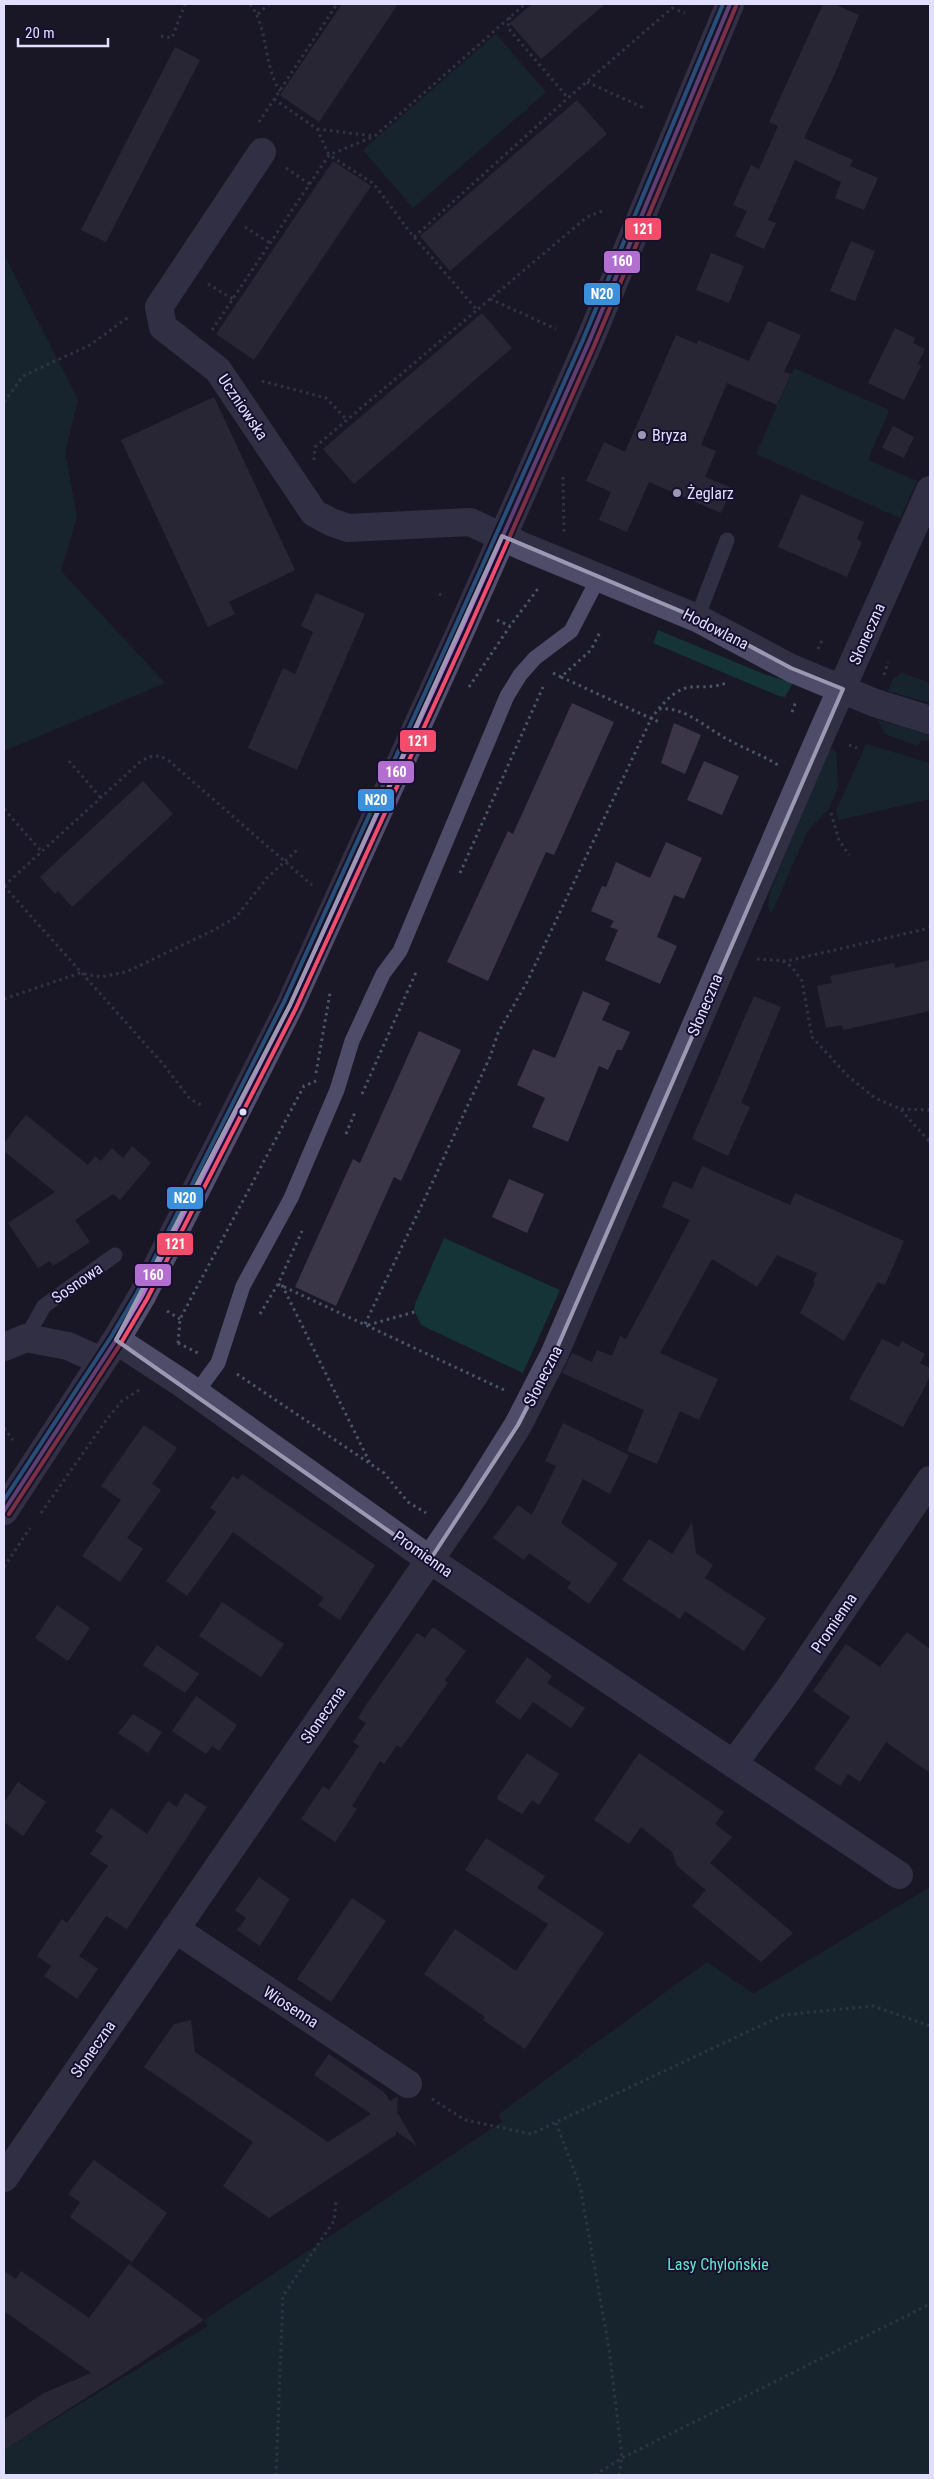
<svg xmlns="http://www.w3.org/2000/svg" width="934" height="2479" font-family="'Roboto Condensed',sans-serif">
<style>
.green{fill:#143437}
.building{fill:#3a3648}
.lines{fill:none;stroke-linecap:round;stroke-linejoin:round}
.path{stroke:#485768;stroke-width:3;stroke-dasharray:2.5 4;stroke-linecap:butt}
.lane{stroke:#4e4c68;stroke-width:15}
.street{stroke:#4e4c68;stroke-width:28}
.secondary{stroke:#524f6d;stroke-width:28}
.bus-1-casing{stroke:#16102e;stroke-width:8}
.bus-2-casing{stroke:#16102e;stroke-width:8}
.bus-3-casing{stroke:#16102e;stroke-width:8}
.bus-1{stroke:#b36fd0;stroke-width:4}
.bus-2{stroke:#f44d6c;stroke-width:4}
.bus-3{stroke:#3a90db;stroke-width:4}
.marked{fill:none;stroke:#9c98b3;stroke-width:4;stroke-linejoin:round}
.poi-dot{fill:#9c98b3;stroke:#16102e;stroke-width:2}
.bus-dot{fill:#e2deff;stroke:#16102e;stroke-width:2}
.labels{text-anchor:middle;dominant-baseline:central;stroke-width:4;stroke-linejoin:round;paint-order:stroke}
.street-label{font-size:16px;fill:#e2deff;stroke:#16102e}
.poi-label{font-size:16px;fill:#e2deff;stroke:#16102e;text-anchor:start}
.park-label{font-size:16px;fill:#60e8cb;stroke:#16102e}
.line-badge{stroke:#16102e;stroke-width:2}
.badge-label{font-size:14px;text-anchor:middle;font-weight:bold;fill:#fff}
</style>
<rect width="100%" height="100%" fill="#1a1727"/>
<g class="green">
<path d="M 496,34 L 546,92 L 413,208 L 363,150 Z"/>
<path d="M 4,254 L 78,400 L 65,453 L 77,517 L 61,571 L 165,683 L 4,751 Z"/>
<path d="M 794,368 L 889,410 L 868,460 L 917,481 L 900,518 L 756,454 Z"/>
<path d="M 658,630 L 764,674 L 793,683 L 785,697 L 779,696 L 653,643 Z"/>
<path d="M 902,673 L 930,683 L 930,703 L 888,691 L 894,678 Z"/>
<path d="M 878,720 L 930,734 L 930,742 L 921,740 L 918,746 L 885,734 Z"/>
<path d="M 866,744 L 930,763 L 930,799 L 839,820 L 836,811 Z"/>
<path d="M 829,748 L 836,751 L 838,788 L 829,809 L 808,830 L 771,914 L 768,906 L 771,889 Z"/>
<path d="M 444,1238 L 560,1290 L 523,1373 L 421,1325 L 414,1310 L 415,1304 Z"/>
<path d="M 930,1887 L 930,2475 L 4,2475 L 4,2450 L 208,2326 L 204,2320 L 502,2122 L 499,2114 L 707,1962 L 753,1994 Z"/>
</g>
<g class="building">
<path d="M 342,4 L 398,4 L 319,122 L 280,95 Z"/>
<path d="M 532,4 L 605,4 L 541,59 L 510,23 Z"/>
<path d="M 823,4 L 834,4 L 859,15 L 833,78 L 804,138 L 853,160 L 850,166 L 878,178 L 864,210 L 835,198 L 841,182 L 795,160 L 768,220 L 776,223 L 764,249 L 735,236 L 747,211 L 733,205 L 751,165 L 759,169 L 778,126 L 769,122 Z"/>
<path d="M 175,47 L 200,60 L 106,242 L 81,230 Z"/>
<path d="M 577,100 L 607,134 L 450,271 L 420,236 Z"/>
<path d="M 333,161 L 371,186 L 254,360 L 216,334 Z"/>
<path d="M 851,241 L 875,251 L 855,301 L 830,291 Z"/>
<path d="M 711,253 L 744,266 L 729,303 L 696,290 Z"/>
<path d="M 482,313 L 512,348 L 354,484 L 323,449 Z"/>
<path d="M 768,321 L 801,335 L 784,372 L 791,374 L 777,405 L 727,383 L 701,445 L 716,451 L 705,477 L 732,488 L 721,513 L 649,482 L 627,532 L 599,520 L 611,492 L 586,481 L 604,442 L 625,452 L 676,335 L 697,344 L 698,340 L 749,361 Z"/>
<path d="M 895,328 L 915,338 L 913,343 L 925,349 L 918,364 L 921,366 L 904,400 L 868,383 Z"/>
<path d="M 214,397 L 295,570 L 229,602 L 235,614 L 208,627 L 121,440 Z"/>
<path d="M 893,426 L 914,437 L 904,458 L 882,448 Z"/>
<path d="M 801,494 L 864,522 L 857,539 L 862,542 L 847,577 L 778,547 Z"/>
<path d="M 316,593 L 365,614 L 297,770 L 248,748 L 283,668 L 295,674 L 313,632 L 301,626 Z"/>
<path d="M 572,703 L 614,722 L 554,855 L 546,852 L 488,981 L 447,962 L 508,831 L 513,834 Z"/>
<path d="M 674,723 L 701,735 L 685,774 L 661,763 Z"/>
<path d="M 704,761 L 739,776 L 722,815 L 687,800 Z"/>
<path d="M 143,781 L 173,814 L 72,907 L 58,891 L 55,894 L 40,877 Z"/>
<path d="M 666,842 L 702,858 L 684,899 L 674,895 L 657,937 L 677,946 L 660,984 L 605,960 L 618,930 L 610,927 L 614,921 L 591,911 L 602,886 L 606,887 L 616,862 L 650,878 Z"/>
<path d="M 930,960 L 930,1011 L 843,1030 L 842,1025 L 826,1028 L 817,986 L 832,983 L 830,976 L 894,963 L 895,968 Z"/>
<path d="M 583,991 L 610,1003 L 602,1020 L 630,1032 L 622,1050 L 617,1050 L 608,1070 L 599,1066 L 568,1142 L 532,1127 L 545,1098 L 517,1085 L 533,1049 L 555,1058 Z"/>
<path d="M 754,996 L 781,1007 L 741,1103 L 750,1107 L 728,1156 L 692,1139 Z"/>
<path d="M 419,1031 L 461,1050 L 401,1181 L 394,1177 L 336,1306 L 295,1287 L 353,1159 L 360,1163 Z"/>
<path d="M 26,1115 L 88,1165 L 95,1156 L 101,1161 L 112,1148 L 123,1158 L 132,1146 L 151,1163 L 120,1200 L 113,1194 L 75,1220 L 90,1242 L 53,1266 L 50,1261 L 38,1268 L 8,1223 L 55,1192 L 4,1151 L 4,1143 Z"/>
<path d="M 702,1166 L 790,1205 L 795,1193 L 904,1241 L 885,1285 L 878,1282 L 844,1341 L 800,1313 L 815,1283 L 813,1282 L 817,1273 L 777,1255 L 757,1287 L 712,1259 L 660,1353 L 718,1379 L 699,1420 L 680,1411 L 657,1464 L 627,1451 L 644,1410 L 562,1373 L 572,1353 L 592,1362 L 597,1350 L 612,1356 L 620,1336 L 626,1339 L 690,1220 L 662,1207 L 673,1181 L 692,1189 Z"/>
<path d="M 509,1179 L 544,1194 L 527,1233 L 492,1217 Z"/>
<path d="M 882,1339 L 899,1347 L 902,1341 L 925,1354 L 920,1363 L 930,1368 L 930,1375 L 925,1387 L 903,1427 L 849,1399 Z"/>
<path d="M 563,1423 L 629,1455 L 610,1494 L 583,1479 L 561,1523 L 618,1564 L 589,1604 L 567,1588 L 571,1583 L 529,1553 L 524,1560 L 493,1538 L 518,1505 L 532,1515 L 556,1466 L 545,1461 Z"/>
<path d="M 144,1425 L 177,1448 L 152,1484 L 161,1490 L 127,1538 L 143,1549 L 120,1582 L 82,1556 L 121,1500 L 101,1486 Z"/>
<path d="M 242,1474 L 375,1565 L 340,1620 L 318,1605 L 324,1598 L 233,1532 L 187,1596 L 166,1581 L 216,1512 L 210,1508 L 233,1476 L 238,1480 Z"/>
<path d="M 692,1523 L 696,1553 L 713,1565 L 705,1578 L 766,1618 L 744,1651 L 685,1611 L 680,1619 L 622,1580 L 649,1539 L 672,1554 Z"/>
<path d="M 222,1602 L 284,1644 L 261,1677 L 199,1636 Z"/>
<path d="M 57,1605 L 90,1628 L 68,1661 L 35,1638 Z"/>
<path d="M 433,1627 L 466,1651 L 445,1680 L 448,1683 L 401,1748 L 397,1745 L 384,1764 L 380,1761 L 352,1806 L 357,1809 L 335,1842 L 301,1819 L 323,1786 L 329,1790 L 359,1746 L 353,1742 L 366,1723 L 358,1718 L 366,1705 L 417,1633 L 425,1638 Z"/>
<path d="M 907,1632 L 930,1649 L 930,1773 L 886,1742 L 860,1782 L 848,1774 L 840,1786 L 814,1769 L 850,1717 L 813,1691 L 846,1644 L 880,1667 Z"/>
<path d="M 157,1645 L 199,1674 L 185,1693 L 143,1665 Z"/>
<path d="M 527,1657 L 552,1676 L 547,1683 L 585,1708 L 571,1728 L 533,1702 L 520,1720 L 495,1702 Z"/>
<path d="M 196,1696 L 237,1725 L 219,1751 L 212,1746 L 206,1754 L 172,1731 Z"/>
<path d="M 133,1714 L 162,1732 L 148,1753 L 118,1733 Z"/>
<path d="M 527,1753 L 559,1774 L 539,1805 L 532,1800 L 522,1814 L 498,1800 L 497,1797 Z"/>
<path d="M 639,1753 L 724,1812 L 715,1824 L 732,1837 L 710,1863 L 793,1933 L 761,1962 L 692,1906 L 706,1890 L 677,1866 L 672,1852 L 641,1827 L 629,1844 L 594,1820 Z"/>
<path d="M 18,1782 L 46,1802 L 23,1836 L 4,1822 L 4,1803 Z"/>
<path d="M 185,1793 L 207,1807 L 127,1929 L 106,1916 L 79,1956 L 98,1969 L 77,1999 L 44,1976 L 51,1966 L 37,1956 L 62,1919 L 67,1923 L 108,1866 L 90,1854 L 103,1836 L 95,1831 L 111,1808 L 147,1834 L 168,1801 L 177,1807 Z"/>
<path d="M 486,1838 L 545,1876 L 537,1888 L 604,1933 L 525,2049 L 483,2020 L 485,2017 L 424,1974 L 455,1929 L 516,1971 L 548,1924 L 465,1870 Z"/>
<path d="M 259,1877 L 290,1899 L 260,1946 L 237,1930 L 246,1918 L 235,1910 Z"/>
<path d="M 352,1898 L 386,1921 L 331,2002 L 297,1979 Z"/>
<path d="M 191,2020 L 195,2052 L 328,2142 L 371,2114 L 314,2075 L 329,2054 L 384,2092 L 390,2101 L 398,2096 L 397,2112 L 417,2146 L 396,2131 L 396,2135 L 269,2218 L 223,2186 L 253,2142 L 144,2067 L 174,2024 Z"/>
<path d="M 94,2160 L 167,2213 L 132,2262 L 70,2217 L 80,2202 L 68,2194 Z"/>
<path d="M 129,2264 L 204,2320 L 128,2371 L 4,2450 L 4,2419 L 44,2393 L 91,2373 L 4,2311 L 4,2271 L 16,2279 L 21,2271 L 89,2318 Z"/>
</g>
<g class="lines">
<g class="path">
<path d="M 250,4 C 269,29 263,65 280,91"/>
<path d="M 258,14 L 269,4"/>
<path d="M 510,17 L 508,28 L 568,98 L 672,8 L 685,13"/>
<path d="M 161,36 L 172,38 L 185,4"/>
<path d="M 587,82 L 646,109"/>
<path d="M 274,99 L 317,129 L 329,155 L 374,184 L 409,231 L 477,310 L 587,217 L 605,210"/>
<path d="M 259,122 L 337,4"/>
<path d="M 317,129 L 375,136 L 525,4"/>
<path d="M 286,168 L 309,184"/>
<path d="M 245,227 L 270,243"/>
<path d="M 414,237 L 568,98"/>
<path d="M 208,284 L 233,299"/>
<path d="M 490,299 L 556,329"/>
<path d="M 212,330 L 329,155 L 375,136"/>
<path d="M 262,381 L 326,398 L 346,419"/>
<path d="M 4,402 L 23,376 L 90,345 L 130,316"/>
<path d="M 314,460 L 315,447 L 477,310"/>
<path d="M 563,477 L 564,532"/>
<path d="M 439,594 L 445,597"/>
<path d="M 497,620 L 510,626"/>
<path d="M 818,649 L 822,640"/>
<path d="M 553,673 L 561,677 L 591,650 L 600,632"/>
<path d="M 884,675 L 888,662"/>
<path d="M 561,677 L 659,722"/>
<path d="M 469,687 L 510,626 L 540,586"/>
<path d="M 659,709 C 685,706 707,729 729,740 C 745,749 762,755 778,765"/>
<path d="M 792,712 L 796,701"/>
<path d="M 849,745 L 857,748"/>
<path d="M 69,761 L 101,798"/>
<path d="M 4,809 L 41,851"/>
<path d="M 831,813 L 839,840 L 849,855"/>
<path d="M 460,873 L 543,687"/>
<path d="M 4,886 L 141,761 C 152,755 157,754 168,760 L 312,885"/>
<path d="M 4,886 L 163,1064 L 190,1099 L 203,1106"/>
<path d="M 757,959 L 787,961 L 930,928"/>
<path d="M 783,961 L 792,967 L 802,981 L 812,1037 L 848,1076 L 875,1098 L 901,1109 L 930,1110"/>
<path d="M 4,999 L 80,973 L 101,977 L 126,972 L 214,930 L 236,917 L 267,878 L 297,850"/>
<path d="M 316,1073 L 330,993"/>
<path d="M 362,1094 L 417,970"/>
<path d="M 901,1110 L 930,1142"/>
<path d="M 346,1134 L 356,1110"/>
<path d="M 278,1284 L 504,1390"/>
<path d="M 282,1285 L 370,1463"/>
<path d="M 167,1311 L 180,1319"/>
<path d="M 260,1314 L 278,1284 L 302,1231"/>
<path d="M 365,1324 L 427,1194 L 490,1057 L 498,1033 L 527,982 L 651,719 C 659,708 670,694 683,689 C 694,684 709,690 726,683"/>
<path d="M 368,1325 L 418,1311"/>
<path d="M 178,1343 L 198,1353"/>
<path d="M 178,1343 L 180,1319 L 304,1086 L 316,1081"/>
<path d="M 237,1374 L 384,1473 L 408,1502 L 426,1513"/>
<path d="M 4,1428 L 13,1440"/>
<path d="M 41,1513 L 107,1419 L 122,1401 L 139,1390"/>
<path d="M 4,1567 L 30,1528"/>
<path d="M 432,2099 L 465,2120 L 531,2134 L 783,2015 L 873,2006 L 930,2026"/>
<path d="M 556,2123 L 580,2186 L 609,2348 L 622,2458 L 619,2475"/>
<path d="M 276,2475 L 283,2296 L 334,2221 L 336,2202"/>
<path d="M 595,2475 L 622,2458 L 930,2304"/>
</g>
<g class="lane">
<path d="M 697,618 L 727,540"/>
<path d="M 26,1338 L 44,1306 L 115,1255"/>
<path d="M 196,1393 L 218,1363 L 243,1286 L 291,1198 L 337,1090 L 352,1041 L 383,974 L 400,951 L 507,696 L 520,675 L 535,658 L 571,631 L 599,577"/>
</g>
<g class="street">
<path d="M 262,152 L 159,307 L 163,327 L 218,370 L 314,513 L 331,522 L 348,528 L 470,522 L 522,546 L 697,618 L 791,668 L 875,703 L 930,720"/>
<path d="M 116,1340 L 183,1384 L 430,1560 L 899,1875"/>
<path d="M 4,1347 L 26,1338 L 68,1346 L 101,1361"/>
<path d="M 734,1763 L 788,1690 L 930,1480"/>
<path d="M 175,1929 L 408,2084"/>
<path d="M 4,2178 L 473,1497 L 518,1425 L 554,1355 L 821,735 L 930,490"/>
</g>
<path class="secondary" d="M 4,1511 L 116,1340 L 142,1296 L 290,1005 L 461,630 L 588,344 L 730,4"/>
<defs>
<path id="bus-1" d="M 4,1511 L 116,1340 L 142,1296 L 290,1005 L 461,630 L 588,344 L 730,4"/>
<path id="bus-2" d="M 9,1514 L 121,1343 L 147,1299 L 296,1008 L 467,633 L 594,346 L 736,6"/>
<path id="bus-3" d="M 4,1500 L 111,1337 L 137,1293 L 284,1002 L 455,627 L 582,342 L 723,4"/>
</defs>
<use href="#bus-1" class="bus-1-casing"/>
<use href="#bus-2" class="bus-2-casing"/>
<use href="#bus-3" class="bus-3-casing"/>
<use href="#bus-1" class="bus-1"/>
<use href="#bus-2" class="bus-2"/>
<use href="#bus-3" class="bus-3"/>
</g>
<path d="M0 0H934V2479H0ZM 502,536 L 697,618 L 791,668 L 843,689 L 554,1355 L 518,1425 L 430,1560 L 116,1340 L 290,1005 Z" fill="#1a1727" fill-opacity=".55" fill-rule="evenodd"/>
<path class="marked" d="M 502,536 L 697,618 L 791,668 L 843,689 L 554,1355 L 518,1425 L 430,1560 L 116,1340 L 290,1005 Z"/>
<g class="poi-dot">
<circle cx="642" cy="435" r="5"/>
<circle cx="677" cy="493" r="5"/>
</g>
<circle class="bus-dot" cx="243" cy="1112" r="4.5"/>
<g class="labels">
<g class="street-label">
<text transform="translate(243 407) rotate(56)">Uczniowska</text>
<text transform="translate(716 629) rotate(27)">Hodowlana</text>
<text transform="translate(867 634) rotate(-66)">Słoneczna</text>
<text transform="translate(705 1005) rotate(-67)">Słoneczna</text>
<text transform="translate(77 1283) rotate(-35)">Sosnowa</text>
<text transform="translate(543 1376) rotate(-63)">Słoneczna</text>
<text transform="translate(423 1554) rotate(35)">Promienna</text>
<text transform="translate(834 1623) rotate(-56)">Promienna</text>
<text transform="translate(323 1715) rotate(-55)">Słoneczna</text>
<text transform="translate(291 2007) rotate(33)">Wiosenna</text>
<text transform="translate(93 2049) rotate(-55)">Słoneczna</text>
</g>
<g class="poi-label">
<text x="652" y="435">Bryza</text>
<text x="687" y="493">Żeglarz</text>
</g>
<g class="park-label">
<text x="718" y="2264">Lasy Chylońskie</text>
</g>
</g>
<g class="line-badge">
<rect x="624" y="217" width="38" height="24" rx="5" fill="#f44d6c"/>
<rect x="603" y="250" width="38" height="24" rx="5" fill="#b36fd0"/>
<rect x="583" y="282" width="38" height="24" rx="5" fill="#3a90db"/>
<rect x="399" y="729" width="38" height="24" rx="5" fill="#f44d6c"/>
<rect x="377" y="760" width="38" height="24" rx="5" fill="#b36fd0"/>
<rect x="357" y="788" width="38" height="24" rx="5" fill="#3a90db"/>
<rect x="166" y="1186" width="38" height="24" rx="5" fill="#3a90db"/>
<rect x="156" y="1232" width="38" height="24" rx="5" fill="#f44d6c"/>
<rect x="134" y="1263" width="38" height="24" rx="5" fill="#b36fd0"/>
</g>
<g class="badge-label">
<text x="643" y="234">121</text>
<text x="622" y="266">160</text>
<text x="602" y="299">N20</text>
<text x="418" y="746">121</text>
<text x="396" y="777">160</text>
<text x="376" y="805">N20</text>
<text x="185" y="1203">N20</text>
<text x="175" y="1249">121</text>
<text x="153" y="1280">160</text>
</g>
<rect width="934" height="2479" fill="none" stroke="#e2deff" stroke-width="10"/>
<path d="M18 38v8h90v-8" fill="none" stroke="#e2deff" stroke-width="2.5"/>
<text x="25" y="38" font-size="15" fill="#e2deff" stroke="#16102e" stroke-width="4" paint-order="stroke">20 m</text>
</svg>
